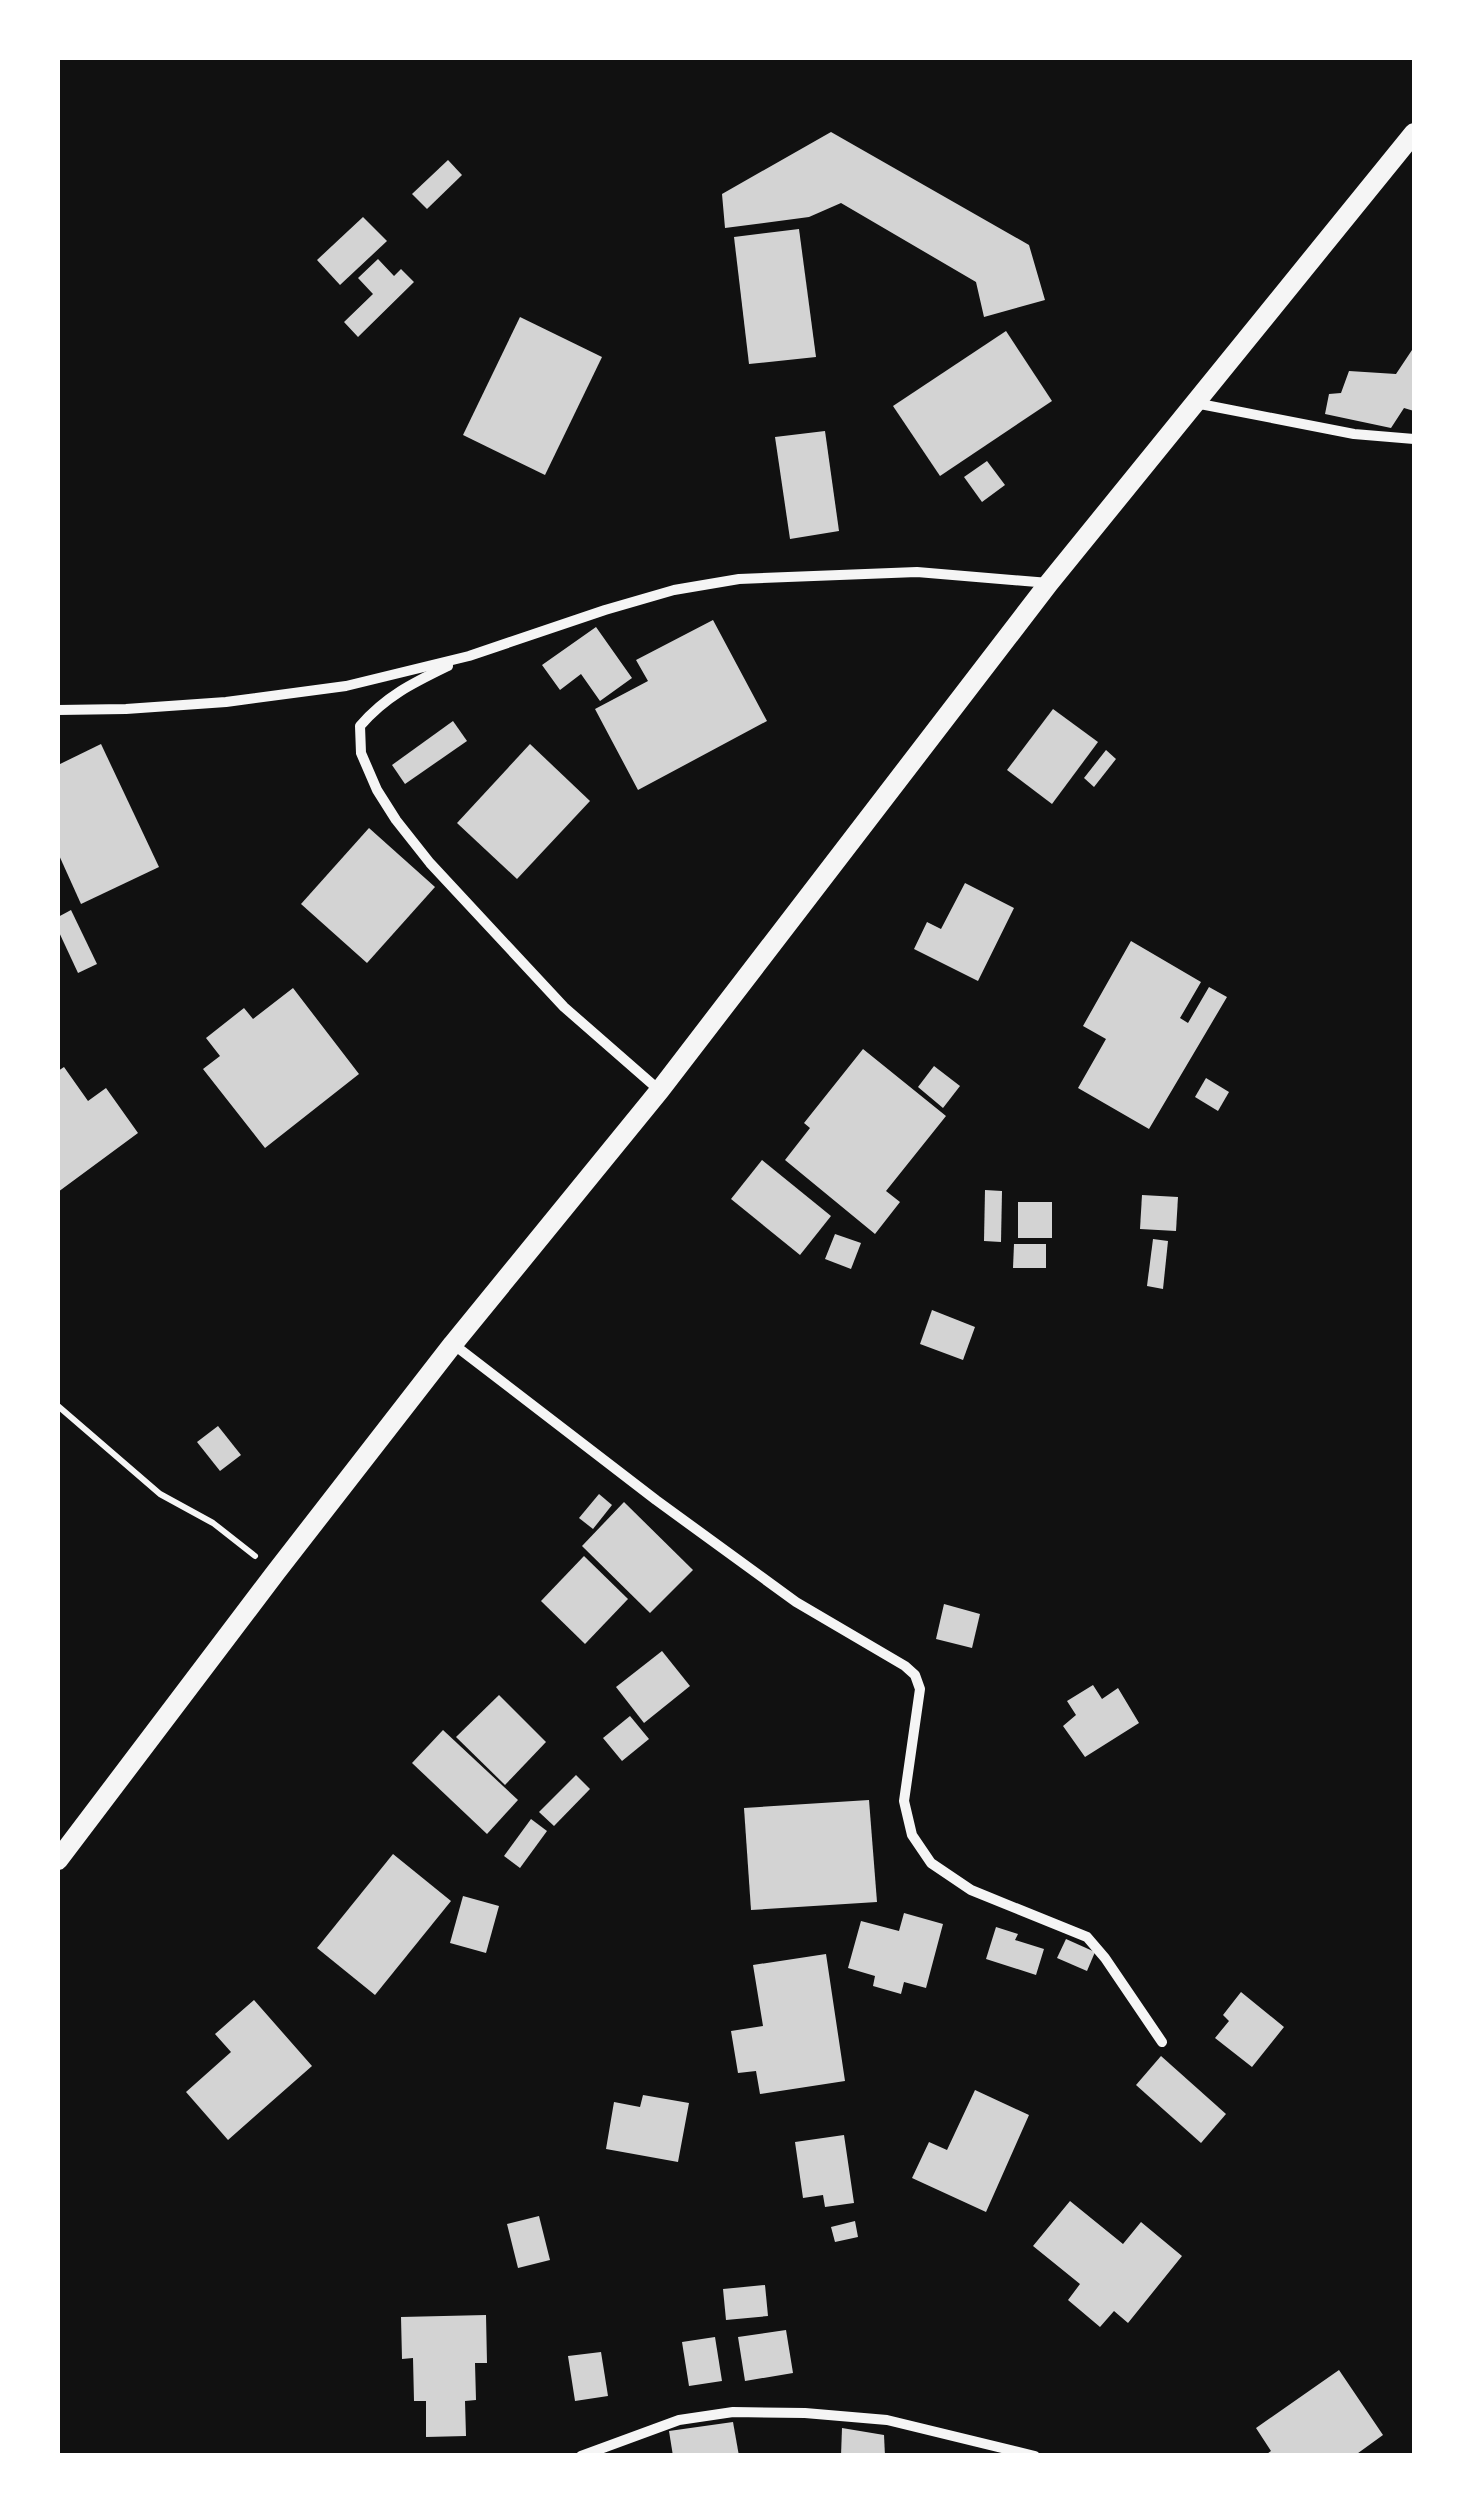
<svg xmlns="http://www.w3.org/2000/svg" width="1472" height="2513" font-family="'Fira Sans',sans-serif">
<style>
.building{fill:#d3d3d3}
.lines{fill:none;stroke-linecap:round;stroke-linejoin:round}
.path{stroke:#f5f5f5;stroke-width:6}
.minor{stroke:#f5f5f5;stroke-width:10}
.secondary{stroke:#f5f5f5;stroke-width:20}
</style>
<rect width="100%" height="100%" fill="#111"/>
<g class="building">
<path d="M 831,132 L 1029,245 L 1045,300 L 984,317 L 976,282 L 841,203 L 809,217 L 725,228 L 722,194 Z"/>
<path d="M 448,160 L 462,175 L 427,209 L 412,194 Z"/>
<path d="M 363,217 L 387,241 L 340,285 L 317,260 Z"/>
<path d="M 799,229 L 816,357 L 749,364 L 734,237 Z"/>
<path d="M 378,259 L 394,276 L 401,269 L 414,282 L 358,337 L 344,322 L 373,294 L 358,278 Z"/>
<path d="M 520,317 L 602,357 L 545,475 L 463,435 Z"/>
<path d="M 1006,331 L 1052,401 L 940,476 L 893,406 Z"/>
<path d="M 1414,347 L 1414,411 L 1404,408 L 1391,428 L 1325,414 L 1329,394 L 1341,393 L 1349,371 L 1396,374 Z"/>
<path d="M 825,431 L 839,531 L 790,539 L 775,437 Z"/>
<path d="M 987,461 L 1005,485 L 982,502 L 964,477 Z"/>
<path d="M 713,620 L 767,721 L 638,790 L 595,709 L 648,681 L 636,660 Z"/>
<path d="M 596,627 L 632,678 L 600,701 L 581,674 L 560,690 L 542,665 Z"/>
<path d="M 1053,709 L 1098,742 L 1052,804 L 1007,770 Z"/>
<path d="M 453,721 L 467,741 L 405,784 L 392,765 Z"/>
<path d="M 101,744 L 159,867 L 81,904 L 58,853 L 58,765 Z"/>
<path d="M 530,744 L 590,801 L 517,879 L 457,823 Z"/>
<path d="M 1106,750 L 1116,759 L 1094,787 L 1084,778 Z"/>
<path d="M 369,828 L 435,887 L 367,963 L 301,904 Z"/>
<path d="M 965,883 L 1014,908 L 978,981 L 914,949 L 927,922 L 941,929 Z"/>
<path d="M 71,910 L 97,964 L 78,973 L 58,930 L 58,917 Z"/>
<path d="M 1131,941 L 1201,982 L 1180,1018 L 1188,1023 L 1209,987 L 1227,997 L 1149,1129 L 1078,1088 L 1106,1039 L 1083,1026 Z"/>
<path d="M 293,988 L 359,1074 L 265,1148 L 203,1069 L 220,1056 L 206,1038 L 244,1008 L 253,1019 Z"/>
<path d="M 863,1049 L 946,1116 L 886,1191 L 900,1202 L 875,1234 L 785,1160 L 810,1128 L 804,1123 Z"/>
<path d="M 934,1066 L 960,1086 L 943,1108 L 918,1087 Z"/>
<path d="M 64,1067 L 88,1101 L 106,1088 L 138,1133 L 58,1192 L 58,1071 Z"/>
<path d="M 1206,1078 L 1229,1092 L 1218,1111 L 1195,1097 Z"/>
<path d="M 762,1160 L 831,1216 L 800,1255 L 731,1199 Z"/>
<path d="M 985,1190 L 1002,1191 L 1001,1242 L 984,1241 Z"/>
<path d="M 1142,1195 L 1178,1197 L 1176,1231 L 1140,1229 Z"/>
<rect x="1018" y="1202" width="34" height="36"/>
<path d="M 835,1234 L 861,1243 L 851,1269 L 825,1259 Z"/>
<path d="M 1153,1239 L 1168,1241 L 1163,1289 L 1147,1286 Z"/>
<path d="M 1014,1244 L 1046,1244 L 1046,1268 L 1013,1268 Z"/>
<path d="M 932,1310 L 975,1327 L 963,1360 L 920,1344 Z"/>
<path d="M 218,1426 L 241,1455 L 220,1471 L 197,1442 Z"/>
<path d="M 599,1494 L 612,1505 L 593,1529 L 579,1518 Z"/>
<path d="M 624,1502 L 693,1570 L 650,1613 L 582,1546 Z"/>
<path d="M 584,1556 L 628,1599 L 585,1644 L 541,1601 Z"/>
<path d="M 944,1604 L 980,1614 L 972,1648 L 936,1639 Z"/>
<path d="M 662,1651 L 690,1686 L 644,1723 L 616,1687 Z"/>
<path d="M 1093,1685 L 1102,1699 L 1118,1688 L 1139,1723 L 1085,1757 L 1063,1726 L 1076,1715 L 1067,1701 Z"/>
<path d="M 499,1695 L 546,1742 L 505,1785 L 456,1737 Z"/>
<path d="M 630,1716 L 649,1739 L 622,1761 L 603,1738 Z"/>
<path d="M 443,1730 L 518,1800 L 487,1834 L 412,1763 Z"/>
<path d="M 576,1775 L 590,1789 L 554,1826 L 539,1812 Z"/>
<path d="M 869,1800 L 877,1902 L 751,1910 L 744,1808 Z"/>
<path d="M 531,1819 L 547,1831 L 520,1868 L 504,1856 Z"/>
<path d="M 393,1854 L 451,1901 L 375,1995 L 317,1948 Z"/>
<path d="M 463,1896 L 499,1906 L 486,1953 L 450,1943 Z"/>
<path d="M 904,1913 L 943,1924 L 926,1988 L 904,1982 L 901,1994 L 873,1986 L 875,1976 L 848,1968 L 861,1921 L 899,1931 Z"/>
<path d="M 996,1927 L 1018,1934 L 1015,1940 L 1044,1949 L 1036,1975 L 986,1959 Z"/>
<path d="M 1066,1939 L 1095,1952 L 1087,1971 L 1057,1958 Z"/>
<path d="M 826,1954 L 845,2081 L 760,2094 L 756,2071 L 738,2073 L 731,2031 L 763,2026 L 753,1965 Z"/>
<path d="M 1241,1992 L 1284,2027 L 1252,2067 L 1215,2038 L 1229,2021 L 1223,2015 Z"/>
<path d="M 254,2000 L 312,2066 L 228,2140 L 186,2092 L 231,2052 L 215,2034 Z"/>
<path d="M 1161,2056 L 1226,2114 L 1201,2143 L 1136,2085 Z"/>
<path d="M 975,2090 L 1029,2115 L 986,2212 L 912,2178 L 929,2142 L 947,2150 Z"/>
<path d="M 643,2095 L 689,2103 L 678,2162 L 606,2149 L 614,2102 L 640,2107 Z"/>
<path d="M 844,2135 L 854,2203 L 825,2207 L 823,2195 L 803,2198 L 795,2142 Z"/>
<path d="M 1070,2201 L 1123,2244 L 1141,2222 L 1182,2256 L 1128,2323 L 1114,2311 L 1100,2327 L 1068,2300 L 1080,2284 L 1033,2246 Z"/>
<path d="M 539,2216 L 550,2260 L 518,2268 L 507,2224 Z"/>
<path d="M 855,2221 L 858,2237 L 835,2242 L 831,2227 Z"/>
<path d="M 765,2285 L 768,2316 L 726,2320 L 723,2289 Z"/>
<path d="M 486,2315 L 487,2363 L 475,2363 L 476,2400 L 465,2401 L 466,2436 L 426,2437 L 426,2401 L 414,2401 L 413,2358 L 402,2359 L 401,2317 Z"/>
<path d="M 786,2330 L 793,2373 L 745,2381 L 738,2337 Z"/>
<path d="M 715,2337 L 722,2381 L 689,2386 L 682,2342 Z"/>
<path d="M 601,2352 L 608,2396 L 575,2401 L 568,2356 Z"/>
<path d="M 1339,2370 L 1383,2435 L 1354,2456 L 1264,2456 L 1271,2451 L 1256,2428 Z"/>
<path d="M 733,2422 L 739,2456 L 673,2456 L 669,2431 Z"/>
<path d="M 842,2428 L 884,2435 L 885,2456 L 841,2456 Z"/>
</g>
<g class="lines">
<path class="path" d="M 58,1406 L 160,1494 L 213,1523 L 255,1556"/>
<g class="minor">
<path d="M 1195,403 L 1354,434 L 1414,439"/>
<path d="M 448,666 C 413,683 386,696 360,726 L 361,753 L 377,790 L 396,820 L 430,863 L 564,1007 L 659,1090"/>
<path d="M 58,710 L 126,709 L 226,702 L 346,686 L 469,656 L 605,610 L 674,590 L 739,579 L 917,572 L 1049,583"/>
<path d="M 453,1344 L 656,1500 L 796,1602 L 905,1666 L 915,1675 L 920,1689 L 904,1801 L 912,1835 L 931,1863 L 971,1890 L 1087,1937 L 1105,1958 L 1162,2042"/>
<path d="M 581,2456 L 679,2420 L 733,2412 L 805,2413 L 887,2420 L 1035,2456"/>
</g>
<path class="secondary" d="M 58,1860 L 276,1572 L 453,1344 L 660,1090 L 1049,583 L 1414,133"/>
</g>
<rect width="1472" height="2513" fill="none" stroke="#ffffff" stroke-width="120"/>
</svg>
